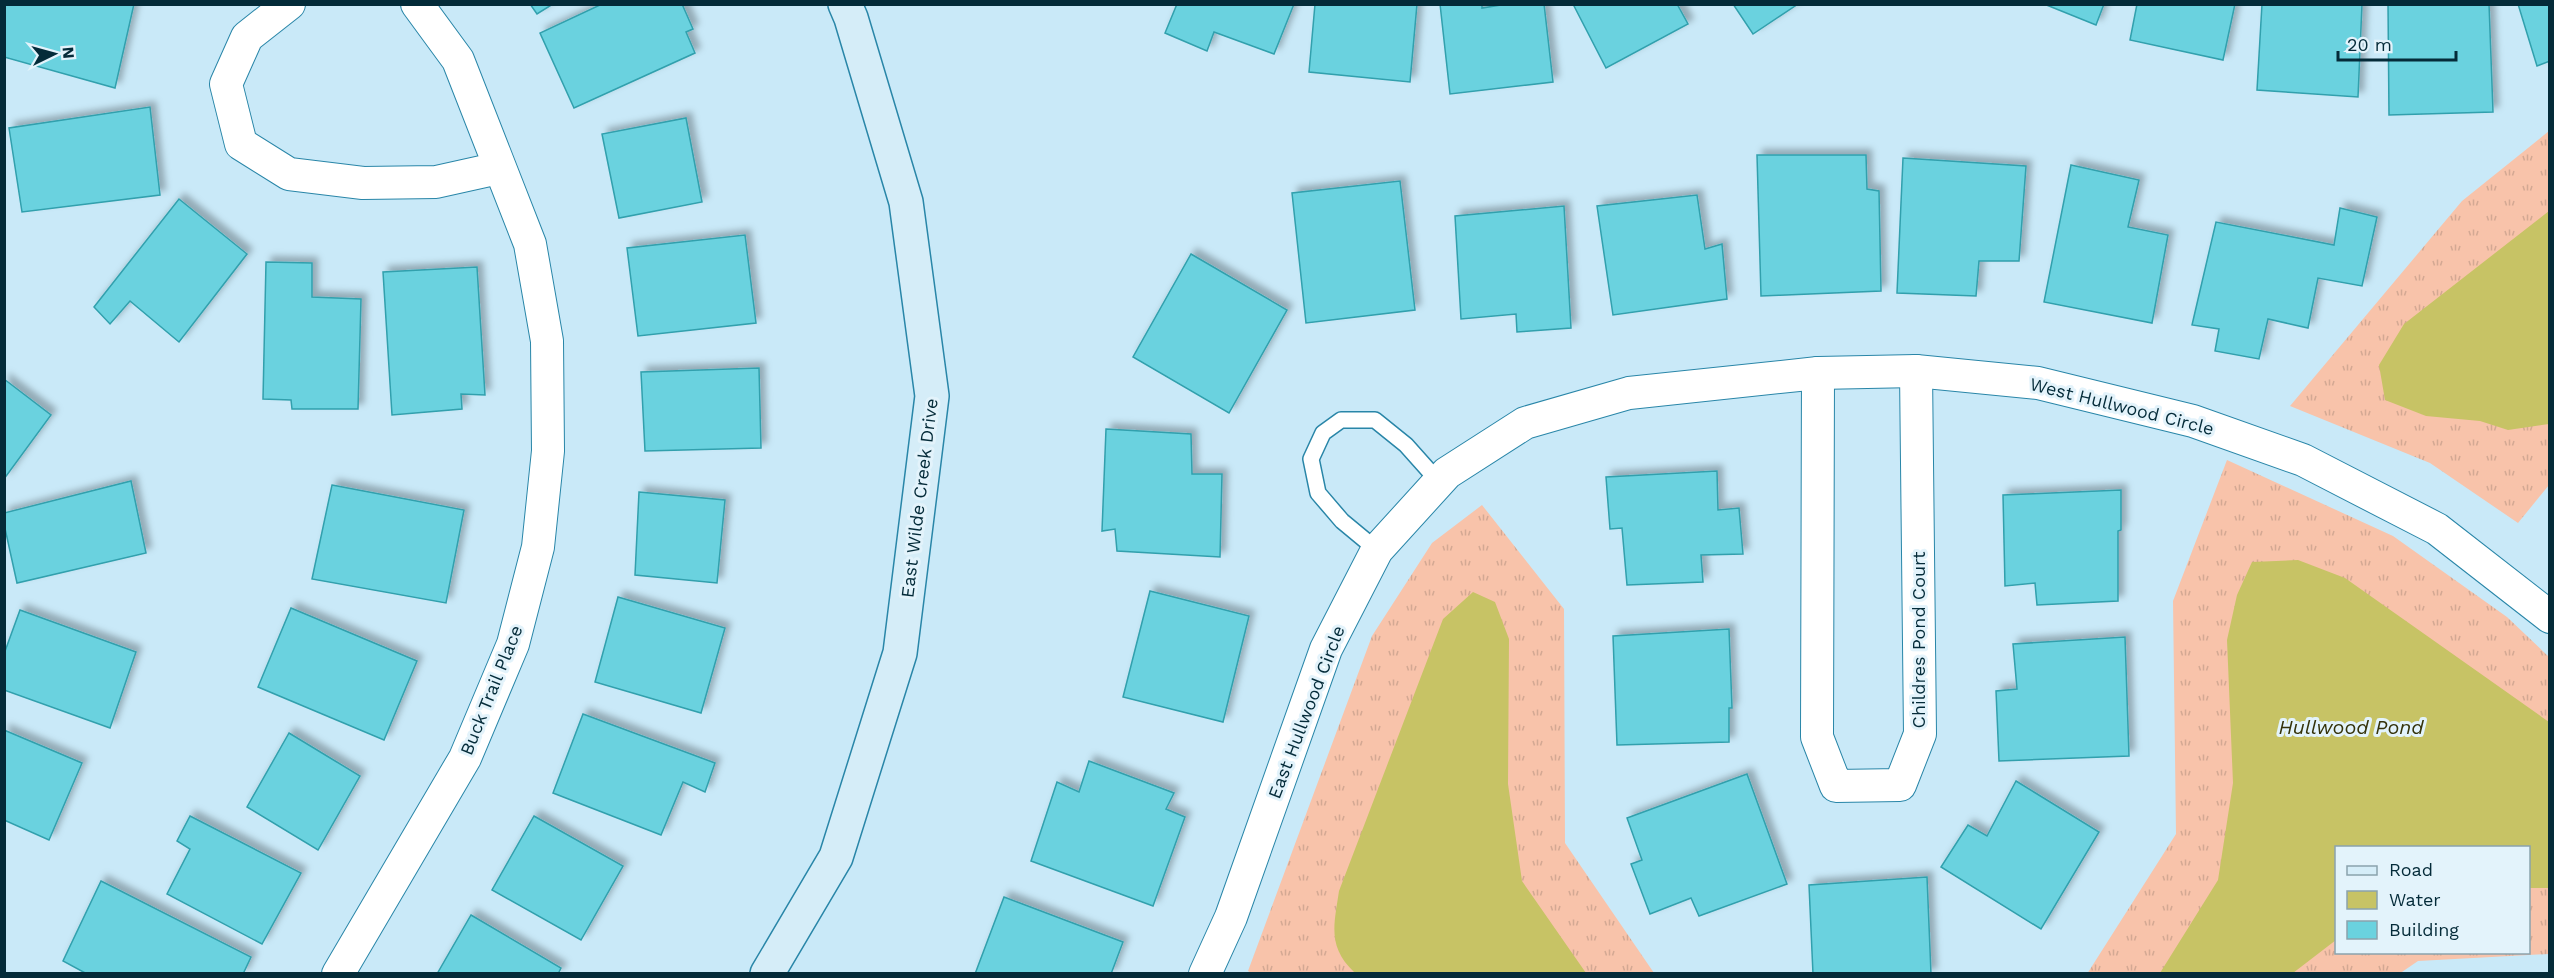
<svg xmlns="http://www.w3.org/2000/svg" width="2554" height="978" font-family="'Work Sans',sans-serif">
<style>
.grass{fill:url(#grass-tufts);fill-rule:evenodd}
.water{fill:#c7c365}
.building{fill:#6ad2df;stroke:#31a0ad;stroke-width:1.5;filter:url(#shadow)}
.lines{fill:none;stroke-linecap:round;stroke-linejoin:round}
.lane-casing{stroke:#2986a8;stroke-width:18}
.street-casing{stroke:#2986a8;stroke-width:34}
.secondary-casing{stroke:#2986a8;stroke-width:36}
.lane{stroke:#fff;stroke-width:15}
.street{stroke:#fff;stroke-width:32}
.secondary{stroke:#d5edf8;stroke-width:33}
.labels{text-anchor:middle;dominant-baseline:central;stroke-width:6;stroke-linejoin:round;paint-order:stroke}
.street-label{font-size:18px;fill:#042b39;stroke:#e3f3fb}
.water-label{font-size:20px;font-style:italic;fill:#343209;stroke:#e3f3fb}
</style>
<defs>
<pattern id="grass-tufts" width="24" height="20" patternUnits="userSpaceOnUse" patternTransform="scale(1.5)"><rect width="24" height="20" fill="#f8c3aa"/><path d="M3 7l-1-3M5 7V3M7 7l1-3M15 17l-1-3M17 17v-4M19 17l1-3" fill="none" stroke="#d3a893"/></pattern>
<filter id="shadow"><feDropShadow dx="5.5" dy="-5.5" stdDeviation="3" flood-color="#0004"/></filter>
</defs>
<rect width="100%" height="100%" fill="#c9e9f8"/>
<g class="grass">
<path d="M 2549,131 L 2549,485 L 2518,523 L 2430,463 L 2290,406 L 2462,201 Z"/>
<path d="M 2227,460 L 2393,536 L 2507,617 L 2549,657 L 2549,954 L 2418,961 L 2399,974 L 2087,974 L 2176,834 L 2173,601 ZM 2336,848 L 2528,848 L 2528,952 L 2336,952 Z"/>
<path d="M 1482,505 L 1564,609 L 1565,843 L 1654,973 L 1253,974 L 1248,971 L 1372,636 L 1432,543 Z"/>
</g>
<g class="water">
<path d="M 2549,211 L 2549,424 L 2508,430 L 2480,421 L 2426,416 L 2385,400 L 2379,365 L 2404,324 Z"/>
<path d="M 2298,560 L 2345,578 L 2549,722 L 2549,888 L 2529,888 L 2528,848 L 2336,848 L 2336,940 L 2293,973 L 2160,973 L 2218,880 L 2233,783 L 2227,640 L 2237,595 L 2252,562 Z"/>
<path d="M 1473,592 L 1495,602 L 1509,639 L 1508,784 L 1522,881 L 1586,973 L 1355,973 C 1327,947 1334,925 1339,891 L 1443,619 Z"/>
</g>
<g class="building">
<path d="M 4,4 L 134,4 L 115,88 L 4,57 Z"/>
<path d="M 530,4 L 553,4 L 537,14 Z"/>
<path d="M 602,4 L 682,4 L 693,29 L 686,32 L 695,53 L 574,108 L 540,33 Z"/>
<path d="M 1177,4 L 1294,4 L 1274,54 L 1214,32 L 1207,51 L 1165,33 Z"/>
<path d="M 1315,4 L 1417,4 L 1410,82 L 1309,72 Z"/>
<path d="M 1440,4 L 1482,4 L 1482,8 L 1507,4 L 1544,4 L 1553,82 L 1450,94 Z"/>
<path d="M 1573,4 L 1677,4 L 1688,24 L 1606,68 Z"/>
<path d="M 1733,4 L 1798,4 L 1753,34 Z"/>
<path d="M 2044,4 L 2104,4 L 2096,25 Z"/>
<path d="M 2137,4 L 2235,4 L 2223,60 L 2130,40 Z"/>
<path d="M 2262,4 L 2362,4 L 2358,97 L 2257,90 Z"/>
<path d="M 2388,4 L 2489,4 L 2493,112 L 2389,115 Z"/>
<path d="M 2518,4 L 2550,4 L 2550,61 L 2537,66 Z"/>
<path d="M 150,107 L 160,195 L 22,212 L 9,128 Z"/>
<path d="M 686,118 L 702,202 L 619,218 L 602,134 Z"/>
<path d="M 1757,155 L 1866,155 L 1867,189 L 1879,191 L 1881,291 L 1761,296 Z"/>
<path d="M 1903,158 L 2026,166 L 2019,261 L 1979,261 L 1976,296 L 1897,293 Z"/>
<path d="M 2071,165 L 2139,180 L 2128,227 L 2168,235 L 2152,323 L 2044,302 Z"/>
<path d="M 1400,181 L 1415,310 L 1306,323 L 1292,193 Z"/>
<path d="M 1697,195 L 1705,249 L 1722,244 L 1727,299 L 1613,315 L 1597,206 Z"/>
<path d="M 179,199 L 247,254 L 179,342 L 130,301 L 110,324 L 94,307 Z"/>
<path d="M 1564,206 L 1571,328 L 1517,332 L 1516,314 L 1461,319 L 1455,216 Z"/>
<path d="M 2340,208 L 2377,217 L 2362,286 L 2318,278 L 2308,328 L 2268,319 L 2259,359 L 2215,351 L 2219,329 L 2192,325 L 2216,222 L 2334,245 Z"/>
<path d="M 745,235 L 756,323 L 638,336 L 627,248 Z"/>
<path d="M 1191,254 L 1287,310 L 1229,413 L 1133,357 Z"/>
<path d="M 266,262 L 312,263 L 312,297 L 361,299 L 358,409 L 292,409 L 291,400 L 263,399 Z"/>
<path d="M 477,267 L 485,395 L 461,394 L 462,409 L 392,415 L 383,272 Z"/>
<path d="M 759,368 L 761,448 L 645,451 L 641,372 Z"/>
<path d="M 4,379 L 51,415 L 4,479 Z"/>
<path d="M 1106,429 L 1191,434 L 1192,474 L 1222,474 L 1220,557 L 1117,551 L 1115,529 L 1102,531 Z"/>
<path d="M 1717,471 L 1718,510 L 1739,508 L 1743,554 L 1701,555 L 1703,582 L 1627,585 L 1622,528 L 1610,529 L 1606,477 Z"/>
<path d="M 131,481 L 146,553 L 17,583 L 4,524 L 4,513 Z"/>
<path d="M 332,485 L 464,510 L 446,603 L 312,579 Z"/>
<path d="M 2121,490 L 2121,530 L 2118,531 L 2118,601 L 2037,605 L 2035,583 L 2005,586 L 2003,495 Z"/>
<path d="M 639,492 L 725,500 L 717,583 L 635,575 Z"/>
<path d="M 1150,591 L 1249,616 L 1223,722 L 1123,697 Z"/>
<path d="M 618,597 L 725,628 L 701,713 L 595,682 Z"/>
<path d="M 291,608 L 417,661 L 384,740 L 258,687 Z"/>
<path d="M 20,610 L 136,652 L 110,728 L 4,690 L 4,654 Z"/>
<path d="M 1729,629 L 1732,708 L 1729,708 L 1729,742 L 1617,745 L 1613,636 Z"/>
<path d="M 2125,637 L 2129,756 L 1999,761 L 1996,691 L 2017,689 L 2013,644 Z"/>
<path d="M 583,714 L 715,763 L 705,792 L 683,782 L 661,835 L 553,793 Z"/>
<path d="M 4,730 L 82,763 L 49,840 L 4,820 Z"/>
<path d="M 289,733 L 360,776 L 318,850 L 247,807 Z"/>
<path d="M 1089,761 L 1174,793 L 1166,809 L 1185,817 L 1153,906 L 1031,861 L 1057,782 L 1079,792 Z"/>
<path d="M 1747,774 L 1787,884 L 1699,916 L 1691,898 L 1650,914 L 1631,864 L 1642,860 L 1627,818 Z"/>
<path d="M 2016,781 L 2099,832 L 2041,929 L 1941,867 L 1968,825 L 1987,836 Z"/>
<path d="M 190,816 L 301,873 L 262,944 L 167,894 L 190,849 L 177,841 Z"/>
<path d="M 534,816 L 623,866 L 581,940 L 492,890 Z"/>
<path d="M 1927,877 L 1931,974 L 1813,974 L 1809,885 Z"/>
<path d="M 101,881 L 251,957 L 243,974 L 87,974 L 63,961 Z"/>
<path d="M 1004,897 L 1123,942 L 1111,974 L 975,974 Z"/>
<path d="M 471,915 L 561,968 L 558,974 L 437,974 Z"/>
</g>
<g class="lines">
<defs>
<path id="lane" d="M 1377,550 L 1342,521 L 1318,493 L 1311,459 L 1323,433 L 1341,420 L 1375,420 L 1406,445 L 1439,482"/>
<g id="street">
<path d="M 289,4 L 247,37 L 226,84 L 241,144 L 289,174 L 363,183 L 436,182 L 499,168"/>
<path d="M 1818,373 L 1817,737 L 1836,786 L 1900,785 L 1920,734 L 1916,371"/>
<path d="M 338,974 L 465,758 L 513,644 L 538,547 L 548,451 L 547,341 L 530,244 L 458,60 L 417,4"/>
<path d="M 1205,974 L 1231,917 L 1326,649 L 1377,550 L 1447,473 L 1525,423 L 1629,393 L 1818,373 L 1916,371 L 2038,383 L 2193,421 L 2303,460 L 2437,529 L 2550,617"/>
</g>
<path id="secondary" d="M 767,974 L 836,857 L 900,653 L 932,396 L 906,202 L 851,18 L 845,4"/>
</defs>
<use href="#lane" class="lane-casing"/>
<use href="#street" class="street-casing"/>
<use href="#secondary" class="secondary-casing"/>
<use href="#lane" class="lane"/>
<use href="#street" class="street"/>
<use href="#secondary" class="secondary"/>
</g>
<g class="labels">
<g class="street-label">
<text transform="translate(2122 406) rotate(14)">West Hullwood Circle</text>
<text transform="translate(919 498) rotate(-83)">East Wilde Creek Drive</text>
<text transform="translate(1918 640) rotate(-90)">Childres Pond Court</text>
<text transform="translate(491 690) rotate(-68)">Buck Trail Place</text>
<text transform="translate(1306 712) rotate(-69)">East Hullwood Circle</text>
</g>
<g class="water-label">
<text x="2351" y="727">Hullwood Pond</text>
</g>
</g>
<rect width="2554" height="978" fill="none" stroke="#042b39" stroke-width="12"/>
<rect x="2335" y="846" width="195" height="108" fill="#e3f3fb" stroke="#8aa3ad" stroke-width="1.5"/>
<rect x="2347" y="866" width="30" height="9" fill="#d5edf8" stroke="#8aa3ad" stroke-width="1.5"/>
<text x="2389" y="876" font-size="18" fill="#042b39">Road</text>
<rect x="2347" y="891" width="30" height="18" fill="#c7c365" stroke="#8aa3ad" stroke-width="1.5"/>
<text x="2389" y="906" font-size="18" fill="#042b39">Water</text>
<rect x="2347" y="921" width="30" height="18" fill="#6ad2df" stroke="#8aa3ad" stroke-width="1.5"/>
<text x="2389" y="936" font-size="18" fill="#042b39">Building</text>
<g transform="translate(54 54) rotate(85)" stroke="#e3f3fb" stroke-width="4.5" paint-order="stroke">
<path d="M0-4.5L10 22L0 15L-10 22Z" fill="#042b39"/>
<text y="-9" font-size="16" font-weight="bold" text-anchor="middle" fill="#042b39">N</text>
</g>
<path d="M2338 51v9h118v-9" fill="none" stroke="#042b39" stroke-width="3"/>
<text x="2347" y="51" font-size="18" fill="#042b39" stroke="#e3f3fb" stroke-width="4.5" paint-order="stroke">20 m</text>
</svg>
